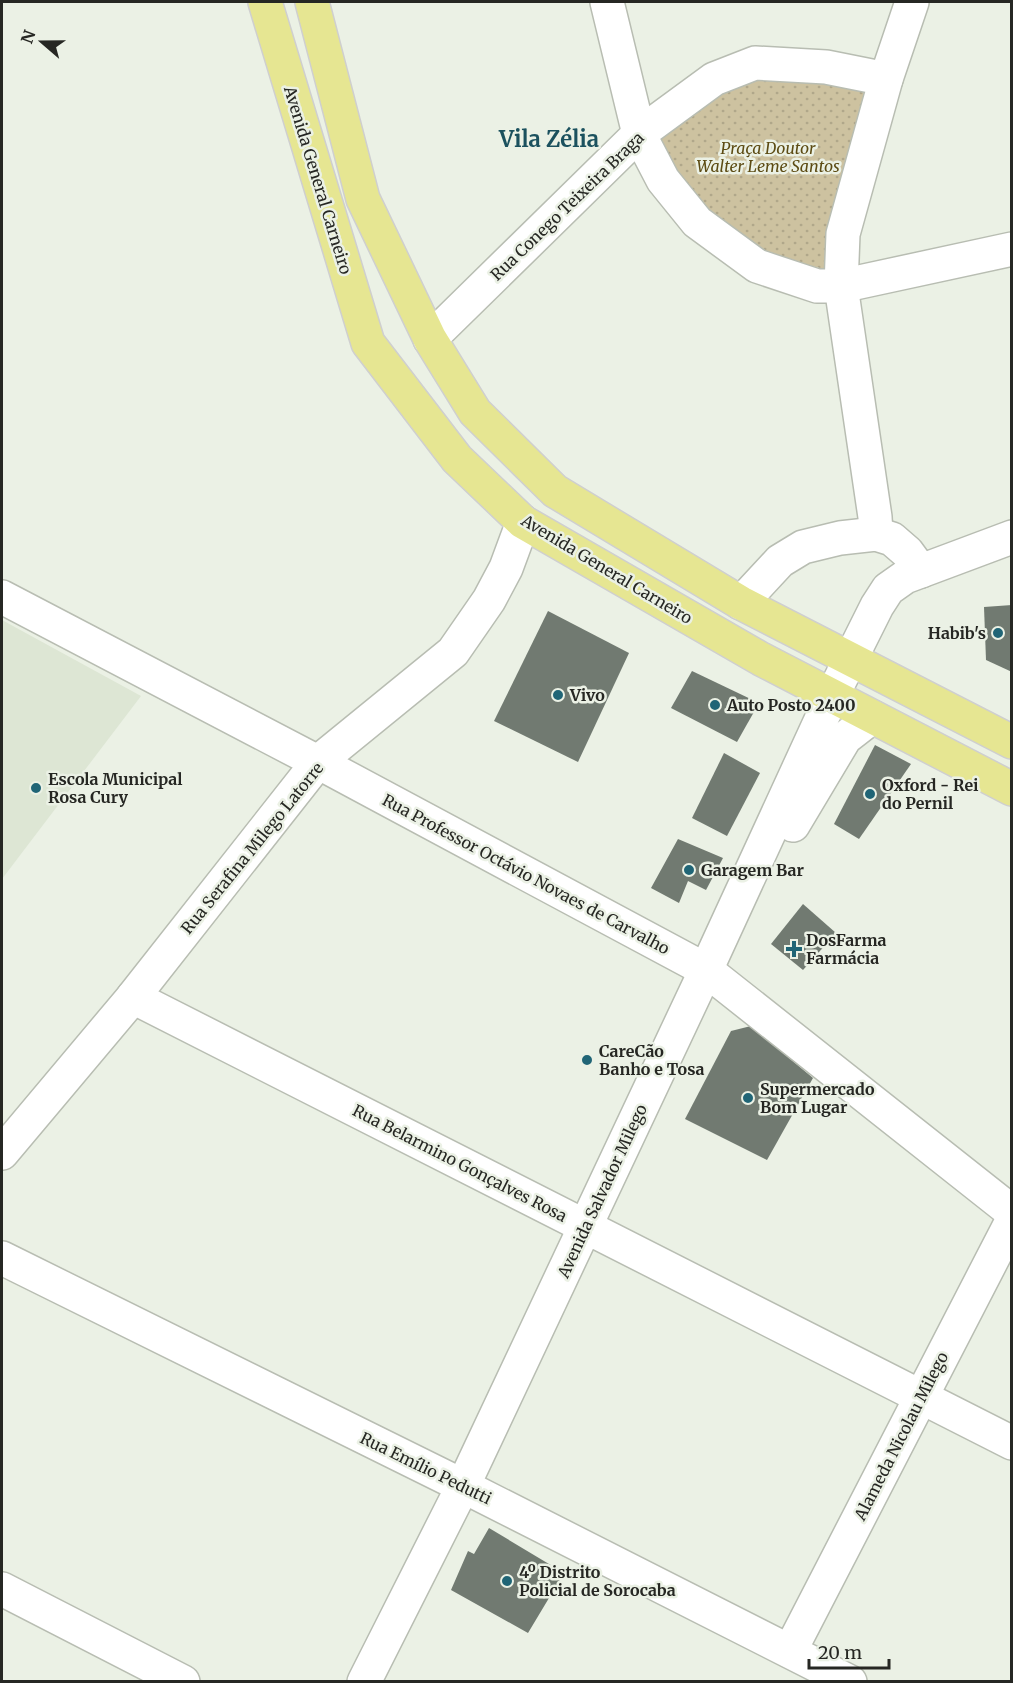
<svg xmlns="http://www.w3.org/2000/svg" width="1013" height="1683" font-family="Merriweather,serif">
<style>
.built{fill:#dde6d4}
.park{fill:url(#park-dots)}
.building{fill:#717a71}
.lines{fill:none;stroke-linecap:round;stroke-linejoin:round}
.minor-casing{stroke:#b8bdb2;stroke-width:36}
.major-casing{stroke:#cfcfcf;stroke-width:36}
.minor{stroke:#fff;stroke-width:33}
.major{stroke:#e6e692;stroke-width:33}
.poi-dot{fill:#206576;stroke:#ebf1e5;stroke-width:2}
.labels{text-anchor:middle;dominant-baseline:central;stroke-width:5;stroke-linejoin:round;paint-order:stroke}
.park-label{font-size:16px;font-style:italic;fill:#5c4b13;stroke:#ebf1e5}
.street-label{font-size:16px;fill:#262723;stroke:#ebf1e5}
.poi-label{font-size:16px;font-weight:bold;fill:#262723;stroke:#ebf1e5;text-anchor:start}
.district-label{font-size:22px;font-weight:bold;fill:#1b515e;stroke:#ebf1e5}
</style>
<defs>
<pattern id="park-dots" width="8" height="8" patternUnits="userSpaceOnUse" patternTransform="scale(1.5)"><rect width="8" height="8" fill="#cdc2a0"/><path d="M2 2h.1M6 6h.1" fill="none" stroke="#b0a78a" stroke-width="1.8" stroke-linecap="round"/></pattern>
</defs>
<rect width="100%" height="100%" fill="#ebf1e5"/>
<path class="built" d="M 2,620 L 141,696 L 2,879 Z"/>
<path class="park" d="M 757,68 L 874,83 L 824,269 L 766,255 L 707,217 L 676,179 L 658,136 Z"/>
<g class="building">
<path d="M 1012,605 L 1012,672 L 986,660 L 984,607 Z"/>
<path d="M 548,611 L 629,653 L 578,762 L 494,721 Z"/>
<path d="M 692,671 L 759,703 L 737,742 L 671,708 Z"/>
<path d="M 875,745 L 911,764 L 859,839 L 834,824 Z"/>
<path d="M 724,753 L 760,773 L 727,836 L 692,818 Z"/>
<path d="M 678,839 L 723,858 L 706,890 L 688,881 L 679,903 L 651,888 Z"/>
<path d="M 803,904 L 836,933 L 803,970 L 771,944 Z"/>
<path d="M 751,1026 L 813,1078 L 767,1160 L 685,1119 L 731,1031 Z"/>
<path d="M 489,1528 L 564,1573 L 528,1633 L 451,1590 L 468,1551 L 474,1554 Z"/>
</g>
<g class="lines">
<defs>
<g id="minor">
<path d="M 607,2 L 639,134 L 663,180 L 697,222 L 757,266 L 817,286 L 841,286 L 1012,249"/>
<path d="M 430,339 L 639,134 L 714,79 L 755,63 L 826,67 L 886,79"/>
<path d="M 876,534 L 875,517 L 841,286 L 843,234 L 886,79 L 912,2"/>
<path d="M 2,597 L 329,768 L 706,970 L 1012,1212"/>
<path d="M 741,603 L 780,561 L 803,547 L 840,538 L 876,534 L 892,539 L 907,552 L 921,571"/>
<path d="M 793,825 L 845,738 L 872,717"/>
<path d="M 133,997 L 1012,1443"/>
<path d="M 2,1153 L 133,997 L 318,762 L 453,652 L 489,600 L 506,568 L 523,522"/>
<path d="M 2,1258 L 463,1486 L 850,1682"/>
<path d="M 2,1589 L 183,1682"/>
<path d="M 790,1651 L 1012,1221"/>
<path d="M 364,1682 L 463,1486 L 706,970 L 832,696 L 877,606 L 888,589 L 905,577 L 1012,537"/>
</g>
<g id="major">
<path d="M 265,2 L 368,343 L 457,459 L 523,522 L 761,659 L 1012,789"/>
<path d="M 312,2 L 363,199 L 430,339 L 475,412 L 555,491 L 741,603 L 1012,742"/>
</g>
</defs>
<use href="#minor" class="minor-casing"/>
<use href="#major" class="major-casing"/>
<use href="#minor" class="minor"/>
<use href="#major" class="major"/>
</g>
<g class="poi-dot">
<circle cx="998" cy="633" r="6"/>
<circle cx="558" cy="695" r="6"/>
<circle cx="715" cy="705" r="6"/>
<circle cx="36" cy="788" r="6"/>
<circle cx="870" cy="794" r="6"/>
<circle cx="689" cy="870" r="6"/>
<path d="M791 940h6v6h6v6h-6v6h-6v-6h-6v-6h6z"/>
<circle cx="587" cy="1060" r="6"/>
<circle cx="748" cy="1098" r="6"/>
<circle cx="507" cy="1581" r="6"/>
</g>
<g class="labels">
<g class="park-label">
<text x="768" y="148">Praça Doutor<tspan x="768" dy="18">Walter Leme Santos</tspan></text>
</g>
<g class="street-label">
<text transform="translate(318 180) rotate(73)">Avenida General Carneiro</text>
<text transform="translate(567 206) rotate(-44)">Rua Conego Teixeira Braga</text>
<text transform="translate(607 569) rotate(31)">Avenida General Carneiro</text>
<text transform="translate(252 848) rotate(-51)">Rua Serafina Milego Latorre</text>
<text transform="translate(526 874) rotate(28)">Rua Professor Octávio Novaes de Carvalho</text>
<text transform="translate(460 1163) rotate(27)">Rua Belarmino Gonçalves Rosa</text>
<text transform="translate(602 1191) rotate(-65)">Avenida Salvador Milego</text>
<text transform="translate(901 1436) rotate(-63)">Alameda Nicolau Milego</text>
<text transform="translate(426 1468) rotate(26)">Rua Emílio Pedutti</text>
</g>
<g class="poi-label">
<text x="986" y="633" text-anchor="end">Habib's</text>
<text x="570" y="695">Vivo</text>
<text x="727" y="705">Auto Posto 2400</text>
<text x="48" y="779">Escola Municipal<tspan x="48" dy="18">Rosa Cury</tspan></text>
<text x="882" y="785">Oxford - Rei<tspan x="882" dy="18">do Pernil</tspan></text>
<text x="701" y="870">Garagem Bar</text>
<text x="806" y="940">DosFarma<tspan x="806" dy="18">Farmácia</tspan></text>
<text x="599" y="1051">CareCão<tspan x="599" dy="18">Banho e Tosa</tspan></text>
<text x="760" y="1089">Supermercado<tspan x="760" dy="18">Bom Lugar</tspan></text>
<text x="519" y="1572">4º Distrito<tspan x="519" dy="18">Policial de Sorocaba</tspan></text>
</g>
<g class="district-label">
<text x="549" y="139">Vila Zélia</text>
</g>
</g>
<rect width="1013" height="1683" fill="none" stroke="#262723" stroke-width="6"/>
<g transform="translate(42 42) rotate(290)" stroke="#ebf1e5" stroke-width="4.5" paint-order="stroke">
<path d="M0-4.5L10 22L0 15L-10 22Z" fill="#262723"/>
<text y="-9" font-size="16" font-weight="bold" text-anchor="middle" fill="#262723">N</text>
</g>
<path d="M809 1659v9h80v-9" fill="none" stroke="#262723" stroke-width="3"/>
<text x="818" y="1659" font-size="18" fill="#262723" stroke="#ebf1e5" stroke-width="4.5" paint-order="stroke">20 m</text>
</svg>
